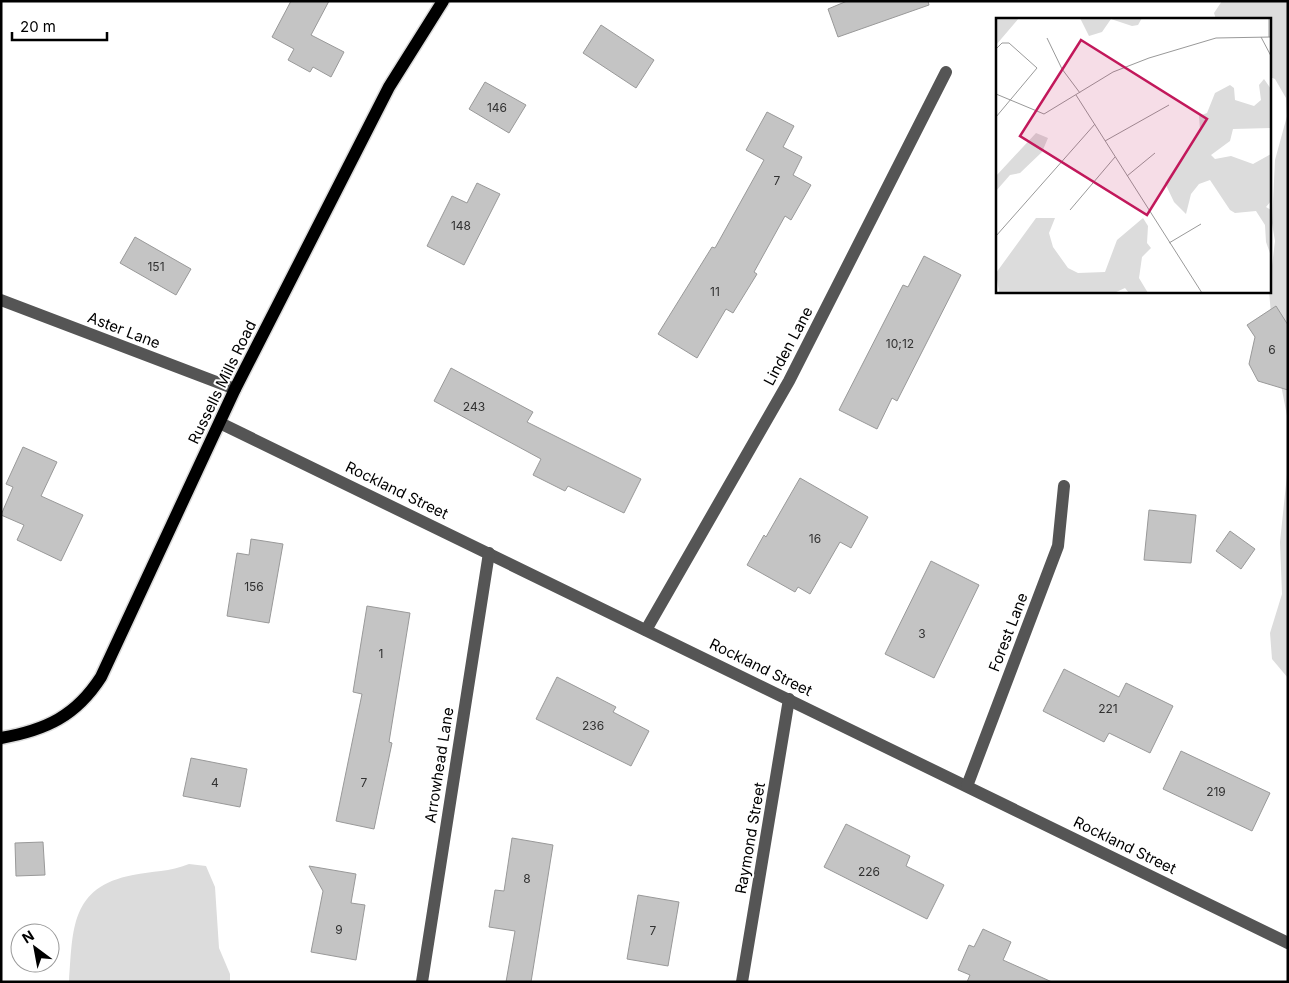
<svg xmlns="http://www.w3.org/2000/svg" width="1289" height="983" font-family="Inter,sans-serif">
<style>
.green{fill:#dcdcdc}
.building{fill:#c4c4c4;stroke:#999}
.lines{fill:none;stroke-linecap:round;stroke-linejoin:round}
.major-casing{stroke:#dbdbdb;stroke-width:15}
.minor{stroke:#555;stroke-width:12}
.major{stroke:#000;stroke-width:12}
.labels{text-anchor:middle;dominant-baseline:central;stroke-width:4;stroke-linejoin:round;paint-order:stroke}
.number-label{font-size:12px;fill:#313131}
.street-label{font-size:15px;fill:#000;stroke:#fff}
.inset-road{fill:none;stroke:#999;stroke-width:1}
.view{fill:#c2185b;fill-opacity:0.15;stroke:#c2185b;stroke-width:2.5}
.inset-edge{fill:none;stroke:#000;stroke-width:2.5}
</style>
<rect width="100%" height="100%" fill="#fff"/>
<g class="green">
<path d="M 1222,1 L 1288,1 L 1288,421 L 1274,349 L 1269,291 L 1275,241 L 1272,223 L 1275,160 L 1287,116 L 1286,98 L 1275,79 L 1270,77 L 1270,19 L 1216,19 L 1214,13 Z"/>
<path d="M 1288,465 L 1288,678 L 1272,659 L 1270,633 L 1282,594 L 1280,542 Z"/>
<path d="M 189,864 L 206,866 L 215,887 L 219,948 L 230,974 L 230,982 L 69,982 C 73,929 70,887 133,875 C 152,871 170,872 189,864 Z"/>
</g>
<g class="building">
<path d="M 291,1 L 329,1 L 311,35 L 344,52 L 331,77 L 313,67 L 310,72 L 288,60 L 294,49 L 272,37 Z"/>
<path d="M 847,1 L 928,1 L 929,5 L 838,37 L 828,9 Z"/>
<path d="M 601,25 L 654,60 L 636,88 L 583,53 Z"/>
<path d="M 485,82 L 526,105 L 509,133 L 469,109 Z"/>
<path d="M 767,112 L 794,126 L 783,147 L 802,157 L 793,175 L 811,185 L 791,220 L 785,216 L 754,272 L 757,274 L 733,313 L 726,309 L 697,358 L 658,334 L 712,247 L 715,248 L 764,160 L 746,150 Z"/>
<path d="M 477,183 L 500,194 L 464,265 L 427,246 L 452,196 L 467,203 Z"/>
<path d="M 135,237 L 191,269 L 176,295 L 120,263 Z"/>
<path d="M 924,256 L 961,275 L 897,401 L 892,398 L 877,429 L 839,410 L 903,285 L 908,287 Z"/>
<path d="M 1276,306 L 1288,325 L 1288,390 L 1258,381 L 1249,364 L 1255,337 L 1247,325 Z"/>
<path d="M 451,368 L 533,412 L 527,422 L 641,479 L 624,513 L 568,486 L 565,491 L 533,475 L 541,459 L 434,401 Z"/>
<path d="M 23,447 L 57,462 L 41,496 L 83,515 L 61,561 L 17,540 L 24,525 L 1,515 L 13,487 L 6,484 Z"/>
<path d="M 800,478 L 868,517 L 851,548 L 840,542 L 810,594 L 798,587 L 795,592 L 747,565 L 764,535 L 766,537 Z"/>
<path d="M 1149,510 L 1196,515 L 1191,563 L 1144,560 Z"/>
<path d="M 1230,531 L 1255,549 L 1241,569 L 1216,551 Z"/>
<path d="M 251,539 L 283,544 L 269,623 L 227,616 L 237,553 L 249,555 Z"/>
<path d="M 931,561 L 979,585 L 934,678 L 885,654 Z"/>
<path d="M 367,606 L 410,613 L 389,742 L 392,743 L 374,829 L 336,821 L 362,694 L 353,692 Z"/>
<path d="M 1064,669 L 1119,697 L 1126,683 L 1173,706 L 1150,753 L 1109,733 L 1104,742 L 1043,711 Z"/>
<path d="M 557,677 L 616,707 L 613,712 L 649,731 L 631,766 L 536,719 Z"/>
<path d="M 1181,751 L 1270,793 L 1252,831 L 1163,789 Z"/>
<path d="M 191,758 L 247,769 L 240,807 L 183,796 Z"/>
<path d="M 846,824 L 910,856 L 906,866 L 944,885 L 927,919 L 824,867 Z"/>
<path d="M 512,838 L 553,845 L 531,982 L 506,982 L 515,931 L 489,927 L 495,890 L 504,891 Z"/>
<path d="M 43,842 L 45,875 L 16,876 L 15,843 Z"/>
<path d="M 309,866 L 356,874 L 351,903 L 365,905 L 356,960 L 311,952 L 323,891 Z"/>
<path d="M 638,895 L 679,902 L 668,966 L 627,959 Z"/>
<path d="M 983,929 L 1011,942 L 1003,960 L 1052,982 L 967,982 L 970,975 L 958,970 L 969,945 L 974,947 Z"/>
</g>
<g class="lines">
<defs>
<path id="major" d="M 1,738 C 46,730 76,716 101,677 L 235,389 L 389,87 L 443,1"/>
</defs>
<use href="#major" class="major-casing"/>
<g class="minor">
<path d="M 1,300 L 235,389"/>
<path d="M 220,423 L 1288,943"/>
<path d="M 646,630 L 789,381 L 946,72"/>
<path d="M 967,786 L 1058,546 L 1064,486"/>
<path d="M 422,982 L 489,553"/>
<path d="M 742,982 L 789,699"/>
</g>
<use href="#major" class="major"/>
</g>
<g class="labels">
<g class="number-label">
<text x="497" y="107">146</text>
<text x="777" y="180">7</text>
<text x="461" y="225">148</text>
<text x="156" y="266">151</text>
<text x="715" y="291">11</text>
<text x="900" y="343">10;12</text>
<text x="1272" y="349">6</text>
<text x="474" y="406">243</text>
<text x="815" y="538">16</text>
<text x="254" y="586">156</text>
<text x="922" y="633">3</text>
<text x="381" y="653">1</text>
<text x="1108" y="708">221</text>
<text x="593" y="725">236</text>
<text x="215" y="782">4</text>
<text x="364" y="782">7</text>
<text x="1216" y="791">219</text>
<text x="869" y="871">226</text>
<text x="527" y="878">8</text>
<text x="339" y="929">9</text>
<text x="653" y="930">7</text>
</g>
<g class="street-label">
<text transform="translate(124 330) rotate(21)">Aster Lane</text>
<text transform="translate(788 346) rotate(-62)">Linden Lane</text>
<text transform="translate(222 382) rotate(-64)">Russells Mills Road</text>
<text transform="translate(397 490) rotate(26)">Rockland Street</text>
<text transform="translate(1008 632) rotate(-69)">Forest Lane</text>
<text transform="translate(761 667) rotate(26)">Rockland Street</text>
<text transform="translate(439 765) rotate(-81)">Arrowhead Lane</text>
<text transform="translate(750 838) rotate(-80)">Raymond Street</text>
<text transform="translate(1125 845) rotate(26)">Rockland Street</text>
</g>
</g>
<g transform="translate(996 18)">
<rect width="275" height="275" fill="#fff"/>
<path d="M 0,0 L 23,0 L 0,27 ZM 84,0 L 146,0 L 142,7 L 136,8 L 115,1 L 106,14 L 93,18 ZM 268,61 L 275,71 L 275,110 L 237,111 L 234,123 L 215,137 L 219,141 L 235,138 L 257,146 L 275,136 L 275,183 L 270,189 L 275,192 L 275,238 L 270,224 L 269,207 L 260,193 L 239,195 L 234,192 L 214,162 L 203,166 L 195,176 L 190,196 L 178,184 L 169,165 L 204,112 L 203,98 L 211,95 L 219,75 L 234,67 L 238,70 L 239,82 L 258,88 L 265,82 L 263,67 ZM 40,115 L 52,120 L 46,134 L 24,155 L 14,157 L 0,173 L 0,158 ZM 40,200 L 59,200 L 53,215 L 57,229 L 72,250 L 82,255 L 109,254 L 121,222 L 147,200 L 152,208 L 151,225 L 155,230 L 146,239 L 143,260 L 152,275 L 133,275 L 129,270 L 118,275 L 3,274 L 0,255 Z" fill="#dcdcdc"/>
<path class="inset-road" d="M 265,19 L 275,38M 273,19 L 273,0M 51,20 L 66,51 L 84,75M 0,31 L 6,25 L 13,25 L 41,50 L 0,99M 0,76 L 48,96 L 117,54 L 153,40 L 220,20 L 275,19M 80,77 L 206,275M 109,123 L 173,87M 131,158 L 159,135M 74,192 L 119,139M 0,218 L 99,106M 173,225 L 205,206"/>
<path class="view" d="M 85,22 L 211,101 L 151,197 L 24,118 Z"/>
<rect width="275" height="275" class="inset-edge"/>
</g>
<rect width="1289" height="983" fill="none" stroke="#000000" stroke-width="5"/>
<g transform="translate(35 948) rotate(328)"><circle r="24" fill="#ffffff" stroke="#999999"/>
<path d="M0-4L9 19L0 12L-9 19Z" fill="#000000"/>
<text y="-8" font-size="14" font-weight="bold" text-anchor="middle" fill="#000000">N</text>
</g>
<path d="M12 32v8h95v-8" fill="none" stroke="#000000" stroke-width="2.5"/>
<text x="20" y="32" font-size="15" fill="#000000" stroke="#ffffff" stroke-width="4" paint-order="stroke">20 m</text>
</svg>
